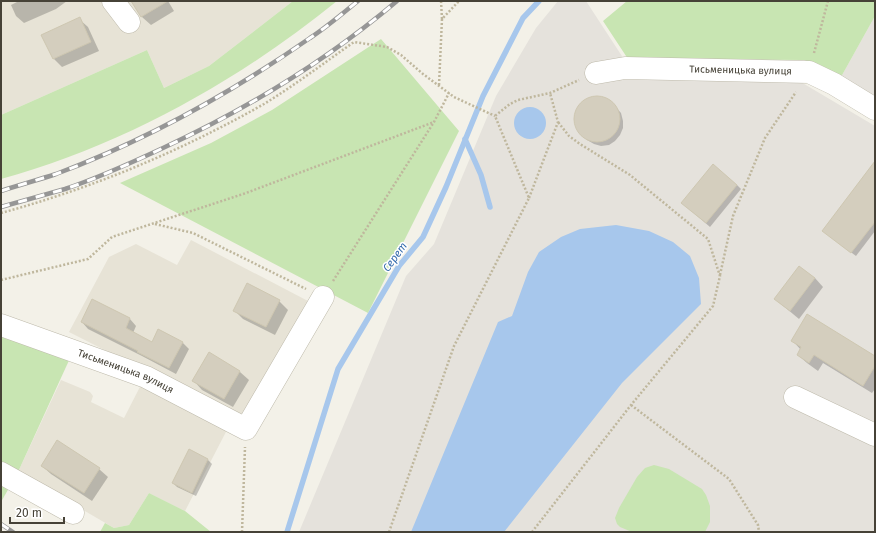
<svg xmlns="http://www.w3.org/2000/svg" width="876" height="533" font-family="'Fira Sans',sans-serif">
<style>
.residential{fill:#e7e3d6}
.industrial{fill:#e5e2dc}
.green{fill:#c8e5b2}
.water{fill:#a7c7ec}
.shadow{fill:#0003}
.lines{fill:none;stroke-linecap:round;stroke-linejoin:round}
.stream{stroke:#a7c7ec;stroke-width:5.5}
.building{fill:#d4cebe;stroke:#cec7b1}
.minor-casing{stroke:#bebaab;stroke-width:23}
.path{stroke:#bfb79d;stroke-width:2.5;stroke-dasharray:2 2;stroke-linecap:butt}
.minor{stroke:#fff;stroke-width:22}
.rail-casing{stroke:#969696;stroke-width:4.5}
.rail{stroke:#fff;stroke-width:3;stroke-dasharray:9;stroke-linecap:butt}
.labels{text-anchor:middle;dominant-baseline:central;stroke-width:3;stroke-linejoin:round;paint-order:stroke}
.street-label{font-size:10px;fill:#464237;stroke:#fff}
.water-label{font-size:11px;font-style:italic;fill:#356bac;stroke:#fff}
</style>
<rect width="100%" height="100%" fill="#f3f1e8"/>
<g class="residential">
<path d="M 1,1 L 293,1 L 209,66 L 164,88 L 147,50 L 1,115 Z"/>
<path d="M 191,240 L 308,301 L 246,412 L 239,414 L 231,414 L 69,332 L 109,257 L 136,244 L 177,265 Z"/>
<path d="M 61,380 L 90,392 L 93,396 L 91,402 L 124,418 L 143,381 L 229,426 L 185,511 L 149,493 L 129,525 L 114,528 L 18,472 Z"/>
</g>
<g class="industrial">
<path d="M 558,1 L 586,1 L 633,73 L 789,75 L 875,126 L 875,532 L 299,532 L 406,276 L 434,244 L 496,96 L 536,28 Z"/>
<path d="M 875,16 L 875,98 L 841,77 Z"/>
</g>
<g class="green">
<path d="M 293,1 L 337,1 C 240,80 122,146 1,179 L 1,115 L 147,50 L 164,88 L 209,66 Z"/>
<path d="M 627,1 L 875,1 L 875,16 L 841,77 L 835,73 L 804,60 L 628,59 L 603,21 Z"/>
<path d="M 381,39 L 459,131 L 368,313 L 120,183 L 211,143 L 272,110 Z"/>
<path d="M 1,330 L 71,356 L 18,472 L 1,502 Z"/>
<path d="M 654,465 L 669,469 L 702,489 L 706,495 L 710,506 L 710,522 L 705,532 L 632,532 L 620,527 L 617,524 L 615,518 L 619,508 L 637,477 L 645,468 Z"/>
<path d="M 149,493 L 185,511 L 211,532 L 100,532 L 105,523 L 114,528 L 129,525 Z"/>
</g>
<g class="water">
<circle cx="530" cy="123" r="16"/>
<path d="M 616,225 L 649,231 L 673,242 L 690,256 L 699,278 L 701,304 L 622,383 L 504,532 L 411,532 L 498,322 L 512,316 L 528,272 L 539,252 L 561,237 L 580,229 Z"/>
</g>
<g class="shadow">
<path d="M 19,1 L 67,1 L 56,9 L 24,23 L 16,16 L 11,5 Z"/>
<path d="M 132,1 L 168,1 L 174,11 L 151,25 L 142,17 Z"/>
<path d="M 79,19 L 88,27 L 99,51 L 62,67 L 54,59 Z"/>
<path d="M 597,97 L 605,99 L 612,103 L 621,113 L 623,121 L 623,128 L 620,135 L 615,141 L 609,145 L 601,146 L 594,144 L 587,140 L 578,130 L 575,122 L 576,114 L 578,107 L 583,102 L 590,98 Z"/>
<path d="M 875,163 L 875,231 L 856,256 L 828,235 Z"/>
<path d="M 737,185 L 741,189 L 710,227 L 687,207 Z"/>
<path d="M 815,278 L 823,287 L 799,319 L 775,299 Z"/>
<path d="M 92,300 L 130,319 L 136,326 L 133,333 L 152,343 L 182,342 L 189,349 L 176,374 L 142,356 L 88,329 L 82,322 Z"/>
<path d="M 279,301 L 288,310 L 275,335 L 243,319 L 234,310 Z"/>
<path d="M 792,340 L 875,357 L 875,389 L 872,393 L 823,363 L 818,371 L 807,363 L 798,355 L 801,350 Z"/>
<path d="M 210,354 L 240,372 L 249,380 L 233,407 L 202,390 L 194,381 Z"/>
<path d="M 189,450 L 208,460 L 212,464 L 196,496 L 177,487 L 173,483 Z"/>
<path d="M 42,466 L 99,469 L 108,477 L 92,501 L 51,474 Z"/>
</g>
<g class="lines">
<g class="stream">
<path d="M 465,139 L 481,175 L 490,207"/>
<path d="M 287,532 L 338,369 L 399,266 L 423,237 L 446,187 L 483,96 L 523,18 L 539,1"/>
</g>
</g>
<g class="building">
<path d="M 131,1 L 168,1 L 141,17 Z"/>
<path d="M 80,17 L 91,42 L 53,59 L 41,35 Z"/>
<circle cx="597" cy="119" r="23"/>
<path d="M 875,161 L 875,222 L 851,253 L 822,231 Z"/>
<path d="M 713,164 L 737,185 L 706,223 L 681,203 Z"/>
<path d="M 799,266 L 815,278 L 790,311 L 774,299 Z"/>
<path d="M 247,283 L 280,300 L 266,327 L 233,311 Z"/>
<path d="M 92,299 L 130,318 L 126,328 L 152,342 L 158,329 L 183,342 L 169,368 L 137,352 L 138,351 L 81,322 Z"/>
<path d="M 807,314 L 875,356 L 875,366 L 863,386 L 814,355 L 809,363 L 797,355 L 801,347 L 791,341 Z"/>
<path d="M 209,352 L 240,371 L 224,399 L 192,381 Z"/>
<path d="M 57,440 L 100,468 L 84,493 L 41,466 Z"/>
<path d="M 189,449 L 208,459 L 192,493 L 172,483 Z"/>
</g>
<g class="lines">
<defs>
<g id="minor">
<path d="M 113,1 L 129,22"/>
<path id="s1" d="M 596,73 L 625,68 L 809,72 L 834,84 L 875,109"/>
<path id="s2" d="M 1,325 L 146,377 L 246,429 L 323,297"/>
<path d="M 795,397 L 875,435"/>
<path d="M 1,473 L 73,513"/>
</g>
</defs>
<use href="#minor" class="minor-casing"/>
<g class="path">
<path d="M 441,1 L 442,19"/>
<path d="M 814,53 L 828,1"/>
<path d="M 439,85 L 442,19 L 459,1"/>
<path d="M 529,198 L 558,122 L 550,93"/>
<path d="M 1,213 C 93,188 181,151 264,104 C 295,85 324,63 354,42 L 387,47 L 401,55 L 423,74 L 454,97 L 495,116"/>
<path d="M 155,224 L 193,233 L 306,289"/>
<path d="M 720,275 L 733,216 L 765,138 L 796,92"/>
<path d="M 1,280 L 88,259 L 112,237 L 246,193 L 434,122"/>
<path d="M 333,281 L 434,122 L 449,93"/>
<path d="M 631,405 L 729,479 L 758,525 L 759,532"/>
<path d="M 242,532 L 245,447"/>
<path d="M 389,532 L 454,346 L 529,198 L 495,116 L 510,104 L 518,100 L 550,93 L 579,80"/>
<path d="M 532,532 L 631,405 L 713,306 L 720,276 L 708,239 L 630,175 L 580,144 L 569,136 L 558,122"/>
</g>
<use href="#minor" class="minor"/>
<defs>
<g id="rail">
<path d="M 1,191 C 19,185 38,180 56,174 C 147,140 231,93 310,38 C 327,27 343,13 358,1"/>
<path d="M 1,207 C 22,201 44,195 65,189 C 98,178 131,163 163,148 C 247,109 326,61 397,1"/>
<path d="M 1,524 L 13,532"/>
</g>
</defs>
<use href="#rail" class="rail-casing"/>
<use href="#rail" class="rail"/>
</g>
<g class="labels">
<g class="street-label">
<text stroke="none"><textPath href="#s1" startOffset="145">Тисьменицька вулиця</textPath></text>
<text stroke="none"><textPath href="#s2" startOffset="133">Тисьменицька вулиця</textPath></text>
</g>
<g class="water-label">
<text transform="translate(395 257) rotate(-54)">Серет</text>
</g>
</g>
<rect width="876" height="533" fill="none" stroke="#464237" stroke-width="4"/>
<path d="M10 517v6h54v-6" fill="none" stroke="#464237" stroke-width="2"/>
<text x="16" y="517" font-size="12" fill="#464237" stroke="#ffffff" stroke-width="3" paint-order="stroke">20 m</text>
</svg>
